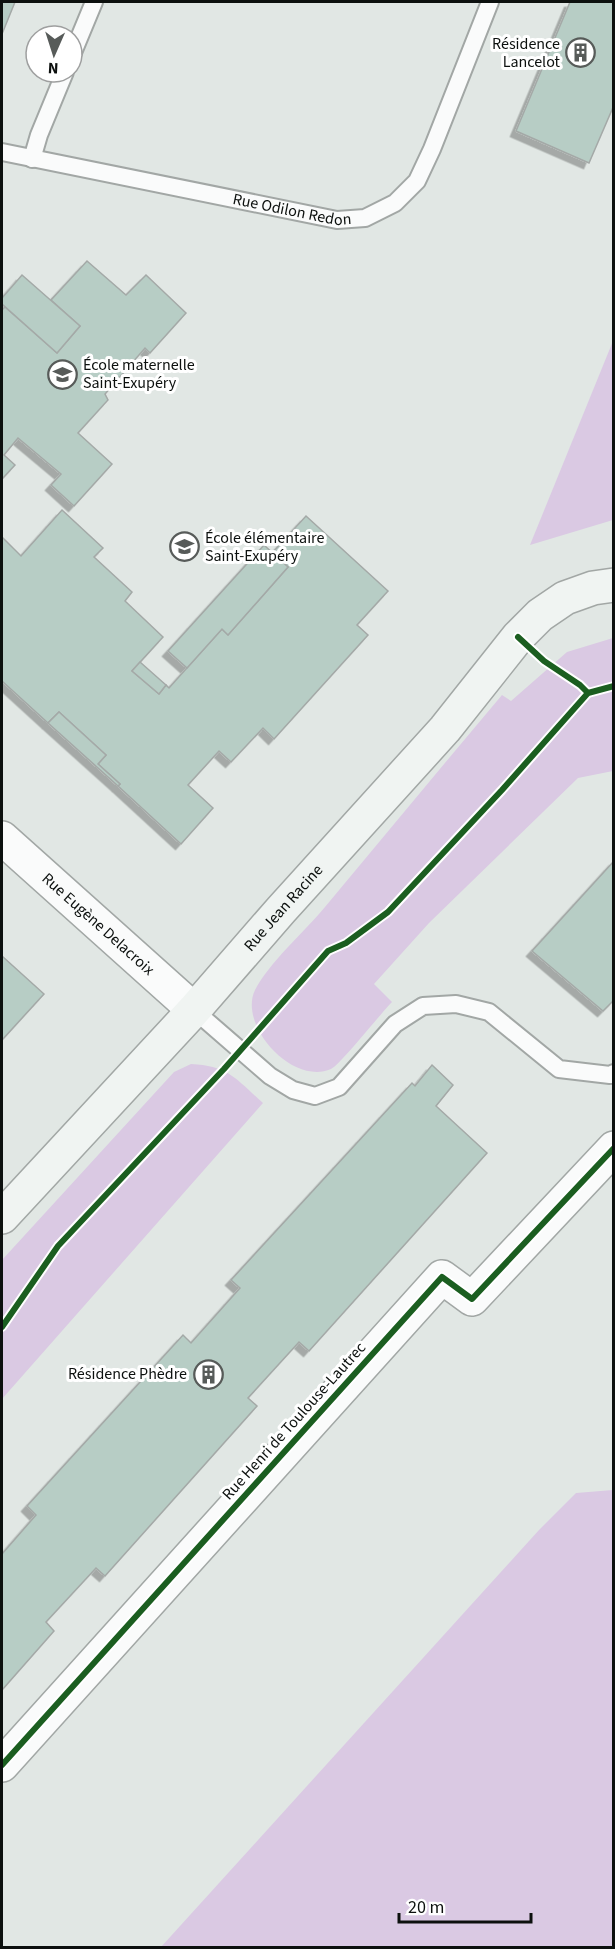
<svg xmlns="http://www.w3.org/2000/svg" width="615" height="1949" font-family="'Source Sans 3',sans-serif">
<style>
.green{fill:#dac9e3}
.building{fill:#b7cdc5;stroke:#a4a9a7;stroke-width:1.5;filter:url(#shadow)}
.lines{fill:none;stroke-linecap:round;stroke-linejoin:round}
.lane-casing{stroke:#a2a7a5;stroke-width:20}
.street-casing{stroke:#a2a7a5;stroke-width:36}
.secondary-casing{stroke:#a2a7a5;stroke-width:36}
.lane{stroke:#fafbfb;stroke-width:16}
.street{stroke:#fafbfb;stroke-width:33}
.secondary{stroke:#f0f4f2;stroke-width:33}
.cycleway-casing{stroke:#fff;stroke-width:10}
.cycleway{stroke:#1b5e20;stroke-width:6}
.labels{text-anchor:middle;dominant-baseline:central;stroke-width:6;stroke-linejoin:round;paint-order:stroke}
.poi-label{font-size:16px;fill:#0c100e;stroke:#fff;text-anchor:end}
.street-label{font-size:16px;fill:#0c100e;stroke:#fff}
</style>
<defs>
<filter id="shadow"><feDropShadow dx="-5.5" dy="5.5" stdDeviation="0" flood-color="#0004"/></filter>
</defs>
<rect width="100%" height="100%" fill="#e1e7e4"/>
<g class="green">
<path d="M 613,341 L 613,520 L 530,545 Z"/>
<path d="M 613,638 L 613,771 L 578,778 L 429,923 L 374,984 L 392,1002 C 381,1013 340,1065 331,1069 C 292,1086 238,1025 255,990 C 269,963 304,932 325,907 C 384,836 443,765 502,695 L 511,701 L 567,652 Z"/>
<path d="M 191,1064 C 229,1066 236,1079 263,1103 L 2,1399 L 2,1260 L 174,1072 Z"/>
<path d="M 613,1490 L 613,1947 L 161,1947 L 539,1530 L 576,1493 Z"/>
</g>
<g class="building">
<path d="M 2,2 L 15,2 L 2,34 Z"/>
<path d="M 570,2 L 614,2 L 614,105 L 589,163 L 516,131 Z"/>
<path d="M 87,261 L 126,295 L 146,275 L 186,313 L 150,353 L 145,348 L 105,394 L 108,400 L 78,433 L 112,464 L 74,506 L 51,485 L 61,474 L 18,438 L 4,455 L 15,465 L 2,479 L 2,310 L 5,307 L 57,353 L 80,326 L 51,300 Z"/>
<path d="M 22,275 L 80,326 L 57,353 L 2,304 L 2,298 Z"/>
<path d="M 62,510 L 103,548 L 94,557 L 132,592 L 125,601 L 163,637 L 132,671 L 159,694 L 166,685 L 169,688 L 222,629 L 228,635 L 288,567 L 273,552 L 306,516 L 388,591 L 357,625 L 368,635 L 274,739 L 263,728 L 231,762 L 219,751 L 188,785 L 213,808 L 181,844 L 118,786 L 120,784 L 98,764 L 106,755 L 59,712 L 48,723 L 2,681 L 2,537 L 21,556 Z"/>
<path d="M 264,545 L 288,567 L 228,635 L 222,629 L 187,668 L 168,651 Z"/>
<path d="M 140,662 L 166,685 L 159,694 L 132,671 Z"/>
<path d="M 59,712 L 106,755 L 98,764 L 120,784 L 118,786 L 48,723 Z"/>
<path d="M 614,861 L 614,1000 L 603,1011 L 532,951 Z"/>
<path d="M 2,956 L 44,994 L 2,1040 Z"/>
<path d="M 432,1065 L 453,1085 L 436,1106 L 487,1153 L 309,1351 L 299,1342 L 248,1398 L 257,1406 L 105,1576 L 96,1568 L 46,1622 L 54,1631 L 2,1690 L 2,1554 L 36,1515 L 27,1506 L 183,1335 L 191,1343 L 240,1288 L 231,1280 L 412,1083 L 415,1086 Z"/>
</g>
<g class="lines">
<defs>
<g id="lane">
<path d="M 72,55 L 94,2"/>
<path id="s1" d="M 2,152 L 337,220 L 365,218 L 395,203 L 417,181 L 432,149 L 490,2"/>
<path d="M 32,159 L 39,135 L 65,72"/>
<path d="M 194,1010 L 270,1076 L 293,1090 L 315,1096 L 339,1087 L 395,1024 L 423,1006 L 456,1004 L 489,1012 L 559,1069 L 610,1075 L 614,1073"/>
</g>
<g id="street">
<path id="s2" d="M 2,838 L 194,1010"/>
<path d="M 2,1765 L 442,1277 L 472,1299 L 614,1148"/>
</g>
<g id="secondary">
<path id="s3" d="M 2,1217 L 194,1010 L 281,910 L 445,729 L 518,637 L 540,615 L 565,598 L 593,588 L 614,585"/>
</g>
</defs>
<use href="#lane" class="lane-casing"/>
<use href="#street" class="street-casing"/>
<use href="#secondary" class="secondary-casing"/>
<use href="#lane" class="lane"/>
<use href="#street" class="street"/>
<use href="#secondary" class="secondary"/>
<defs>
<g id="cycleway">
<path d="M 518,637 L 544,661 L 580,685 L 588,693"/>
<path d="M 2,1327 L 58,1246 L 224,1069 L 328,951 L 346,943 L 388,912 L 502,790 L 588,693 L 614,686"/>
<path d="M 2,1765 L 442,1277 L 472,1299 L 614,1148"/>
</g>
</defs>
<use href="#cycleway" class="cycleway-casing"/>
<use href="#cycleway" class="cycleway"/>
</g>
<defs>
<symbol id="building-ring" viewBox="-11 -11 22 22"><circle r="9.5" fill="#fff" stroke="#575b59" stroke-width="1.5"/><path d="M-4-6H4V6H1V3H-1V6H-4ZM-2.5-4.3h1.7v1.8h-1.7ZM.8-4.3h1.7v1.8H.8ZM-2.5-1h1.7V.8h-1.7ZM.8-1h1.7V.8H.8Z" fill="#575b59"/></symbol>
<symbol id="school-ring" viewBox="-11 -11 22 22"><circle r="9.5" fill="#fff" stroke="#575b59" stroke-width="1.5"/><path d="M0-5L7-2L0 1L-7-2ZM-4 1L0 2.5L4 1V4Q0 6-4 4Z" fill="#575b59"/></symbol>
</defs>
<g fill-rule="evenodd">
<use href="#building-ring" x="564" y="36" width="33" height="33"/>
<use href="#school-ring" x="46" y="358" width="33" height="33"/>
<use href="#school-ring" x="168" y="530" width="33" height="33"/>
<use href="#building-ring" x="192" y="1358" width="33" height="33"/>
</g>
<g class="labels">
<g class="poi-label">
<text x="560" y="44">Résidence<tspan x="560" dy="18">Lancelot</tspan></text>
<text x="83" y="365" text-anchor="start">École maternelle<tspan x="83" dy="18">Saint-Exupéry</tspan></text>
<text x="205" y="538" text-anchor="start">École élémentaire<tspan x="205" dy="18">Saint-Exupéry</tspan></text>
<text x="187" y="1374">Résidence Phèdre</text>
</g>
<g class="street-label">
<text stroke="none"><textPath href="#s1" startOffset="296">Rue Odilon Redon</textPath></text>
<text stroke="none"><textPath href="#s3" startOffset="418">Rue Jean Racine</textPath></text>
<text stroke="none"><textPath href="#s2" startOffset="129">Rue Eugène Delacroix</textPath></text>
<text transform="translate(294 1421) rotate(-48)">Rue Henri de Toulouse-Lautrec</text>
</g>
</g>
<rect width="615" height="1949" fill="none" stroke="#0c100e" stroke-width="6"/>
<g transform="translate(54 54) rotate(183)"><circle r="28" fill="#ffffff" stroke="#9e9f9f" stroke-width="1.5"/>
<path d="M0-4.5L10 22L0 15L-10 22Z" fill="#575b59"/>
<text y="-9" font-size="16" font-weight="bold" text-anchor="middle" fill="#0c100e">N</text>
</g>
<path d="M399 1913v9h132v-9" fill="none" stroke="#0c100e" stroke-width="3"/>
<text x="408" y="1913" font-size="18" fill="#0c100e" stroke="#ffffff" stroke-width="4.5" paint-order="stroke">20 m</text>
</svg>
